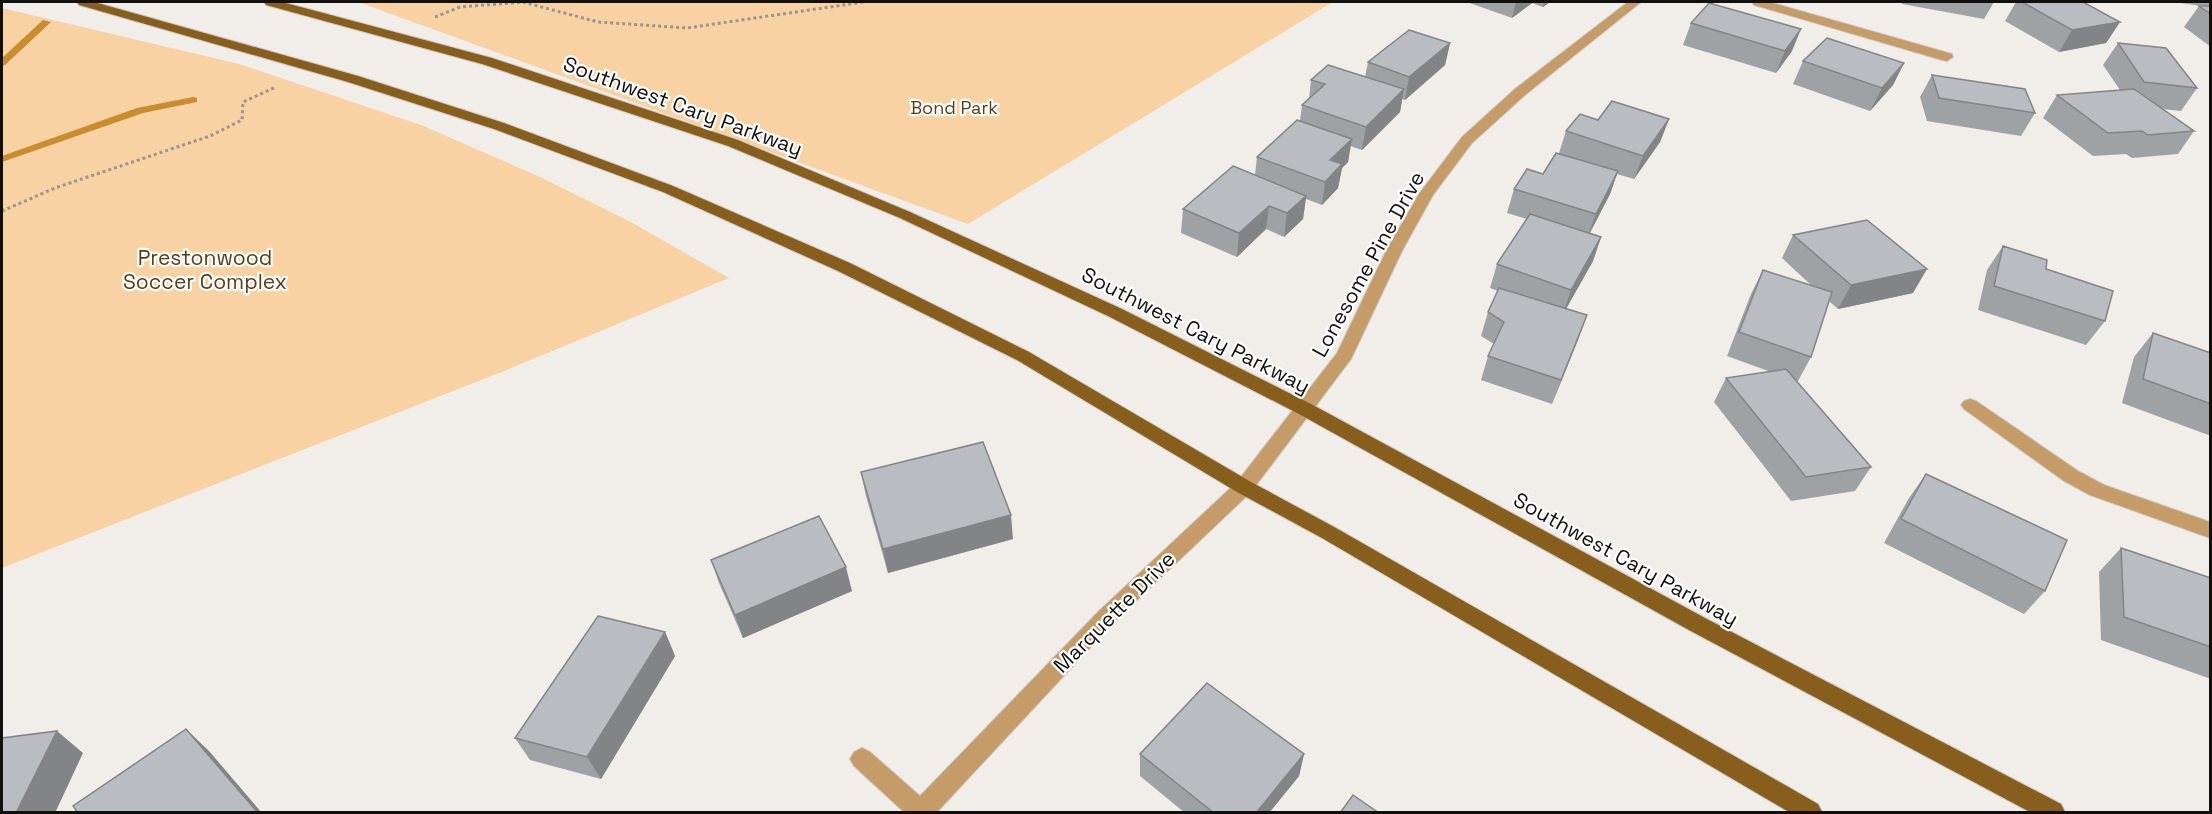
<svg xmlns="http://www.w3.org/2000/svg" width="2212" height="814" font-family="'Space Grotesk',sans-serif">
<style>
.green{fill:#f8d2a2}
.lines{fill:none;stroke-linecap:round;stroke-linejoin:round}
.stream{fill:#c98c2e;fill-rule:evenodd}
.minor-casing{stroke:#cdcac6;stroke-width:2}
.primary-casing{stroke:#cdcac6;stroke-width:2}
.path{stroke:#989592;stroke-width:3;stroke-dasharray:3 3;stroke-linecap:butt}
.minor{fill:#c59c67;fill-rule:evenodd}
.primary{fill:#885e1d;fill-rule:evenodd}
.wall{fill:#9fa2a5}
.shaded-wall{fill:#828486}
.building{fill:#b9bcc0;stroke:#828486;stroke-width:1.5}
.labels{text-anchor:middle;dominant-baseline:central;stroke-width:4.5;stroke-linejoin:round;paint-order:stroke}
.far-park-label{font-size:18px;fill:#573d18;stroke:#fff}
.street-label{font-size:21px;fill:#11100f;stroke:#fff}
.park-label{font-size:21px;fill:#573d18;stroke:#fff}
</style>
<rect width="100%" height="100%" fill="#f1ede9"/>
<g class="green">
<path d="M 358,2 L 1333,2 L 968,224 Z"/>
<path d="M 2,8 L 239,64 L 421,125 L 538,176 L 629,221 L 729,278 L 504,371 L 2,568 Z"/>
</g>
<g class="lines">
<g class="stream">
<path d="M 43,20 L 51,22 L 5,65 L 2,66 L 2,58 Z"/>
<path d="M 193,97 L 197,98 L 197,102 L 143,113 L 2,162 L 2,156 L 137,108 Z"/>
</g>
<defs>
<g id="minor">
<path d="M 1628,2 L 1641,2 L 1525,95 L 1472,143 L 1433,195 L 1403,249 L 1351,359 L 1251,492 L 1113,623 L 937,812 L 904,812 L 854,766 L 850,759 L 854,752 L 862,748 L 870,752 L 920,796 L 1099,611 L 1237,482 L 1337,353 L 1387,249 L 1419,194 L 1462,137 L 1515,89 Z"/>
<path d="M 1752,2 L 1769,2 L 1952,54 L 1953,57 L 1947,61 L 1942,60 L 1754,5 Z"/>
<path d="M 1970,399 L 1976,401 L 2078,471 L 2104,485 L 2210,522 L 2210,538 L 2090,495 L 2064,481 L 1964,409 L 1961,405 L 1964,401 Z"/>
</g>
<g id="primary">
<path d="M 77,2 L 94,2 L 358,76 L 504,123 L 673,186 L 850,263 L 1029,352 L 1251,482 L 1336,528 L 1818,804 L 1822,812 L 1789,812 L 1322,538 L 1237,492 L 1017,360 L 838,271 L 663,192 L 494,129 L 348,82 L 79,5 Z"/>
<path d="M 264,2 L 282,2 L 492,58 L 738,140 L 910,212 L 1122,309 L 1311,404 L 1705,618 L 2061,804 L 2065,812 L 2030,812 L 1689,630 L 1299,414 L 1110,317 L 900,218 L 728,146 L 482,64 L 266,5 Z"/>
</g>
</defs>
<use href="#minor" class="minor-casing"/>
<use href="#primary" class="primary-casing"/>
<g class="path">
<path d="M 435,17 L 460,7 L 523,2 L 598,22 L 687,28 L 864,2"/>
<path d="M 2,211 L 55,188 L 210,136 L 242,120 L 243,102 L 276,87"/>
</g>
<use href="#minor" class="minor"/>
<use href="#primary" class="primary"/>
</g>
<g class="wall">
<path d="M 1467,2 L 1550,2 L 1543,7 L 1532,3 L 1512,18 Z"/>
<path d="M 1902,2 L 1994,2 L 1984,19 L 1902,4 Z"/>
<path d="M 2016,2 L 2083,2 L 2120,22 L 2106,43 L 2059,52 L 2005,21 Z"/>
<path d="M 2174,2 L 2211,2 L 2211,47 L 2184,27 L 2199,6 L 2202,6 Z"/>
<path d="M 1691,23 L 1792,51 L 1776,73 L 1683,45 Z"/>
<path d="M 1450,43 L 1445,65 L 1405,100 L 1402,99 L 1400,112 L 1362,150 L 1350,146 L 1348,162 L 1342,168 L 1338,188 L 1322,205 L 1306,199 L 1303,219 L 1284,237 L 1266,229 L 1237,257 L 1181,233 L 1183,209 L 1255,175 L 1257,157 L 1300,121 L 1302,105 L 1309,99 L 1311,80 L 1365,77 L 1368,62 Z"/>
<path d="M 2118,43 L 2197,88 L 2181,111 L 2162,109 L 2194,131 L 2178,154 L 2132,158 L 2126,154 L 2093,156 L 2043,118 L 2057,95 L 2120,90 L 2103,65 Z"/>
<path d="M 1803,61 L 1904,63 L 1893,85 L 1870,111 L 1793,84 Z"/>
<path d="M 1932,75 L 2035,113 L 2021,136 L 1927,121 L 1920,97 Z"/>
<path d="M 1669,119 L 1660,142 L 1634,179 L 1617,174 L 1610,194 L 1590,233 L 1601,237 L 1593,261 L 1566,309 L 1587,315 L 1552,404 L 1481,380 L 1488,356 L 1494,344 L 1481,336 L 1488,312 L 1498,291 L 1490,288 L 1497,264 L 1527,219 L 1507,213 L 1514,189 L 1543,174 L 1559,153 L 1566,131 L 1598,120 Z"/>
<path d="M 1793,235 L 1913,293 L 1838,309 L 1829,301 L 1811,357 L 1798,381 L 1795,380 L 1871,467 L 1855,491 L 1791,501 L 1714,402 L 1726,378 L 1771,372 L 1727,356 L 1751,294 L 1763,270 L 1812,286 L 1782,258 Z"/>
<path d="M 2003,246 L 2046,269 L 2105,321 L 2086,345 L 1978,310 L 1987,270 Z"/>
<path d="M 2153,333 L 2211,353 L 2211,436 L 2122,403 L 2134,357 Z"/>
<path d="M 861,472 L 1013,539 L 888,573 L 866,496 Z"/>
<path d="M 1926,474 L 2045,591 L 2024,614 L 1884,543 L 1909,498 Z"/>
<path d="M 2121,548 L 2211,578 L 2211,679 L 2101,640 L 2099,572 Z"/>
<path d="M 711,560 L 852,591 L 743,638 L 719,583 Z"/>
<path d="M 665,632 L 675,656 L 601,779 L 530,760 L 515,738 Z"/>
<path d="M 1140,754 L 1304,754 L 1299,776 L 1269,813 L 1185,813 L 1140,776 Z"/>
</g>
<g class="shaded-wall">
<path d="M 1516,2 L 1532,2 L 1532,3 L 1512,18 Z"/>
<path d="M 1544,2 L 1550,2 L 1543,7 Z"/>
<path d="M 2120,22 L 2106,43 L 2059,52 L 2072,30 Z"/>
<path d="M 1801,29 L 1792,51 L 1776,73 L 1785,51 Z"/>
<path d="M 1450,43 L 1445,65 L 1405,100 L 1409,77 Z"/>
<path d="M 1904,63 L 1893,85 L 1870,111 L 1882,88 Z"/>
<path d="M 1404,89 L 1400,112 L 1362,150 L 1366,127 Z"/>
<path d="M 1669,119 L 1660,142 L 1634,179 L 1643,156 Z"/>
<path d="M 1352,139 L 1348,162 L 1342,168 L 1338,188 L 1322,205 L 1325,182 L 1330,160 Z"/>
<path d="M 1618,171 L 1610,194 L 1587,238 L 1596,214 Z"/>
<path d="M 1306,196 L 1303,219 L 1284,237 L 1287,213 Z"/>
<path d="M 1269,206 L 1266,229 L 1237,257 L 1239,233 Z"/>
<path d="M 1601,237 L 1593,261 L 1563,314 L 1571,290 Z"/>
<path d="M 1927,269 L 1913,293 L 1838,309 L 1851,285 Z"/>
<path d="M 1587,315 L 1578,340 L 1552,404 L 1561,380 Z"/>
<path d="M 1011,515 L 1013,539 L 888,573 L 883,549 Z"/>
<path d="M 846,567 L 852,591 L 743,638 L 735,615 Z"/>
<path d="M 665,632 L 675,656 L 601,779 L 587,757 Z"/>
<path d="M 186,729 L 209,751 L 262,813 L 258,813 Z"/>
<path d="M 57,731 L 83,753 L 55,813 L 16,813 Z"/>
<path d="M 1304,754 L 1299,776 L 1269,813 L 1256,813 Z"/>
</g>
<g class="building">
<path d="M 2022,2 L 2083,2 L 2120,22 L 2072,30 Z"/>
<path d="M 1709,3 L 1801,29 L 1785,51 L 1691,23 Z"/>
<path d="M 2199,6 L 2211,6 L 2211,14 Z"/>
<path d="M 1409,30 L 1450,43 L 1409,77 L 1368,62 Z"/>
<path d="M 1827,38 L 1904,63 L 1882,88 L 1803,61 Z"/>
<path d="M 2118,43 L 2166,48 L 2197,88 L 2144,82 Z"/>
<path d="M 1328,65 L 1404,89 L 1366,127 L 1302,105 L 1325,84 L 1311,80 Z"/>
<path d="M 1932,75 L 2025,89 L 2035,113 L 1939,98 Z"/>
<path d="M 2134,89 L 2194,131 L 2148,135 L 2142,131 L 2108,133 L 2057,95 Z"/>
<path d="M 1612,101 L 1669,119 L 1643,156 L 1566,131 L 1580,114 L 1598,120 Z"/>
<path d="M 1297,120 L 1352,139 L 1330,160 L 1342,164 L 1325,182 L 1257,157 Z"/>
<path d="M 1556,153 L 1618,171 L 1596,214 L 1514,189 L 1527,169 L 1543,174 Z"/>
<path d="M 1233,166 L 1306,196 L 1287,213 L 1269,206 L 1239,233 L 1183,209 Z"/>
<path d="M 1530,214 L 1601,237 L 1571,290 L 1497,264 Z"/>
<path d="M 1867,220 L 1927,269 L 1851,285 L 1793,235 Z"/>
<path d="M 2003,246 L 2047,260 L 2046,269 L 2113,291 L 2105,321 L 1994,286 Z"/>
<path d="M 1763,270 L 1832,292 L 1811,357 L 1739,332 Z"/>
<path d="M 1499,288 L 1587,315 L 1561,380 L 1488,356 L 1504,322 L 1488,312 Z"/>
<path d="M 2153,333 L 2211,353 L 2211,404 L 2143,379 Z"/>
<path d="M 1786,369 L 1871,467 L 1806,477 L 1726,378 Z"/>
<path d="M 983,442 L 1011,515 L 883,549 L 861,472 Z"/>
<path d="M 1926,474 L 2067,540 L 2045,591 L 1901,519 Z"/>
<path d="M 819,516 L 846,567 L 735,615 L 711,560 Z"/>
<path d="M 2121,548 L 2211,578 L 2211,647 L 2124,617 Z"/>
<path d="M 598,616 L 665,632 L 587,757 L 515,738 Z"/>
<path d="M 1207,683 L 1304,754 L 1256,813 L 1214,813 L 1140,754 Z"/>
<path d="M 186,729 L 258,813 L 78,813 L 73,806 Z"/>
<path d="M 57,731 L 16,813 L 2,813 L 2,738 Z"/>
<path d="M 1353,795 L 1379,813 L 1340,813 Z"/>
</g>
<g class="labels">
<g class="far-park-label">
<text x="954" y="107">Bond Park</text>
</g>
<g class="street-label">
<text transform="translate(683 106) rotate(20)">Southwest Cary Parkway</text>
<text transform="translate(1368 264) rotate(-61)">Lonesome Pine Drive</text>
<text transform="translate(1196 330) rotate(27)">Southwest Cary Parkway</text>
<text transform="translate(1626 559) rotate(29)">Southwest Cary Parkway</text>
<text transform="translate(1114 612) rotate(-45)">Marquette Drive</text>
</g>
<g class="park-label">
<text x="205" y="257">Prestonwood<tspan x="205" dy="24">Soccer Complex</tspan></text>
</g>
</g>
<rect width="2212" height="814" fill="none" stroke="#11100f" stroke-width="6"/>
</svg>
